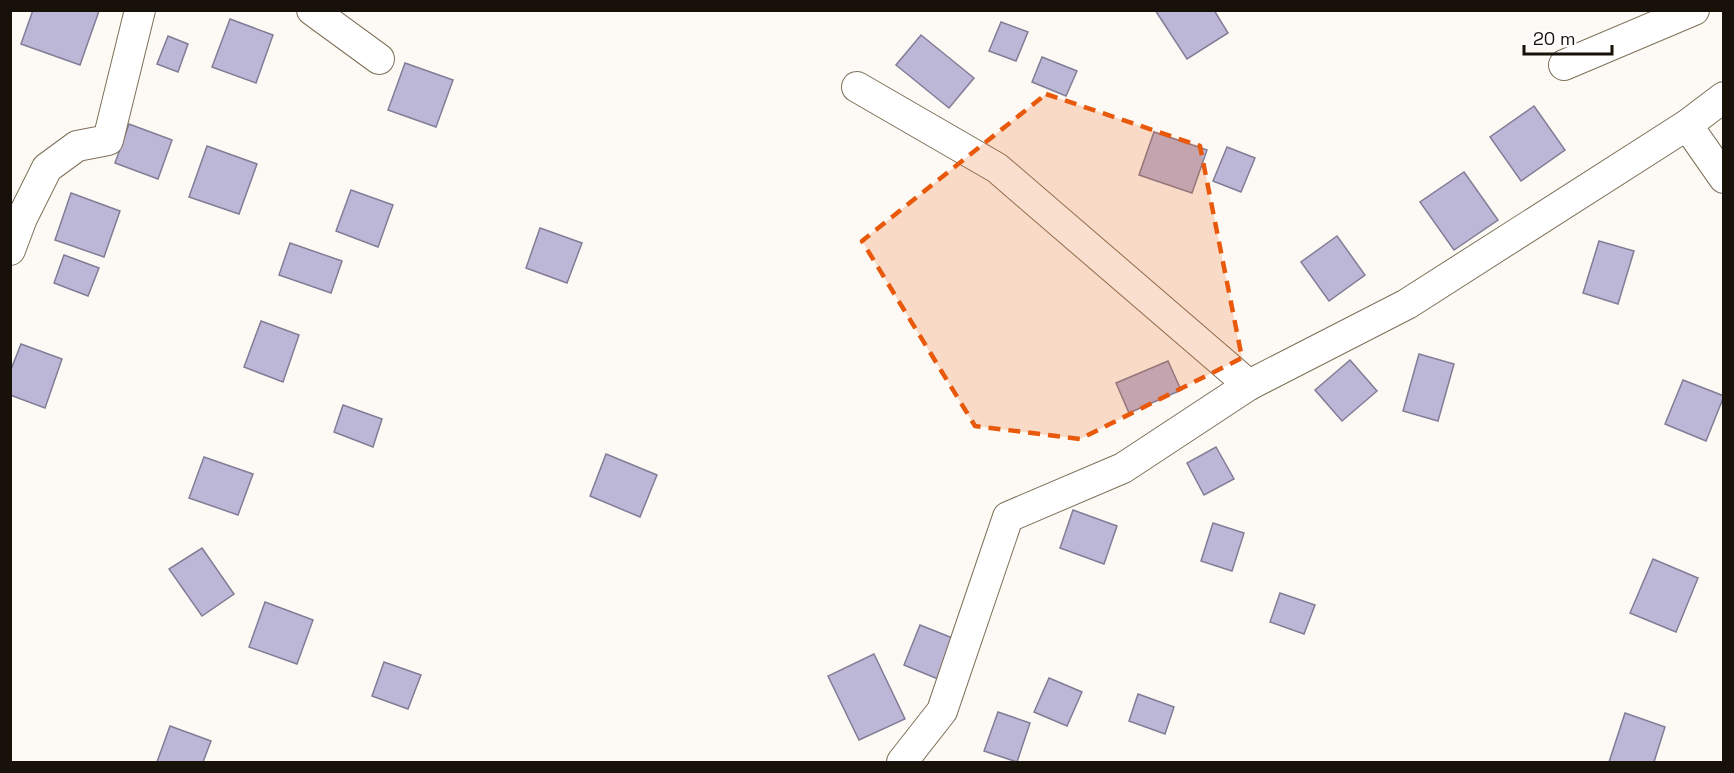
<svg xmlns="http://www.w3.org/2000/svg" width="1734" height="773" font-family="'Space Grotesk',sans-serif">
<style>
.building{fill:#bcb7d7;stroke:#817d96;stroke-width:1.5}
.lines{fill:none;stroke-linecap:round;stroke-linejoin:round}
.street-casing{stroke:#7e7059;stroke-width:32}
.street{stroke:#fff;stroke-width:30}
.marked{fill:#e8590c;fill-opacity:0.2;stroke:#e8590c;stroke-width:4.5;stroke-dasharray:12 8;stroke-linejoin:round}
</style>
<rect width="100%" height="100%" fill="#fdfaf5"/>
<g class="building">
<path d="M 33,10 L 99,11 L 80,65 L 21,44 Z"/>
<path d="M 1155,10 L 1214,10 L 1228,33 L 1187,59 Z"/>
<path d="M 230,19 L 273,35 L 256,83 L 212,67 Z"/>
<path d="M 1001,22 L 1028,32 L 1016,61 L 989,51 Z"/>
<path d="M 921,35 L 974,78 L 949,108 L 896,65 Z"/>
<path d="M 168,36 L 188,44 L 178,72 L 157,64 Z"/>
<path d="M 1042,57 L 1077,71 L 1066,96 L 1032,82 Z"/>
<path d="M 405,63 L 453,80 L 436,127 L 388,110 Z"/>
<path d="M 1534,106 L 1565,150 L 1521,181 L 1490,137 Z"/>
<path d="M 129,124 L 172,140 L 158,179 L 115,163 Z"/>
<path d="M 1154,132 L 1207,150 L 1192,193 L 1139,175 Z"/>
<path d="M 207,146 L 257,164 L 239,214 L 189,197 Z"/>
<path d="M 1227,147 L 1255,158 L 1241,192 L 1213,181 Z"/>
<path d="M 1464,172 L 1498,220 L 1454,250 L 1420,202 Z"/>
<path d="M 351,190 L 393,205 L 378,247 L 336,231 Z"/>
<path d="M 71,193 L 120,211 L 104,257 L 55,240 Z"/>
<path d="M 540,228 L 582,243 L 567,283 L 526,268 Z"/>
<path d="M 1337,236 L 1365,275 L 1329,301 L 1301,262 Z"/>
<path d="M 1599,241 L 1634,251 L 1618,304 L 1583,293 Z"/>
<path d="M 290,243 L 342,261 L 331,293 L 279,275 Z"/>
<path d="M 64,255 L 99,268 L 88,296 L 54,283 Z"/>
<path d="M 261,321 L 299,335 L 283,382 L 244,367 Z"/>
<path d="M 21,344 L 62,359 L 45,408 L 10,395 L 10,372 Z"/>
<path d="M 1419,354 L 1454,364 L 1438,421 L 1403,411 Z"/>
<path d="M 1350,360 L 1377,391 L 1342,421 L 1315,390 Z"/>
<path d="M 1168,361 L 1181,390 L 1129,413 L 1116,383 Z"/>
<path d="M 1683,380 L 1724,396 L 1706,441 L 1665,424 Z"/>
<path d="M 343,405 L 382,419 L 373,447 L 334,432 Z"/>
<path d="M 1216,447 L 1234,479 L 1204,495 L 1187,463 Z"/>
<path d="M 606,454 L 657,475 L 640,517 L 590,496 Z"/>
<path d="M 204,457 L 253,474 L 238,515 L 189,498 Z"/>
<path d="M 1073,510 L 1117,526 L 1104,564 L 1060,548 Z"/>
<path d="M 1213,523 L 1244,533 L 1232,571 L 1201,561 Z"/>
<path d="M 202,548 L 234,594 L 202,616 L 169,569 Z"/>
<path d="M 1653,559 L 1698,578 L 1676,632 L 1630,613 Z"/>
<path d="M 1280,593 L 1315,605 L 1304,634 L 1270,622 Z"/>
<path d="M 265,602 L 313,620 L 297,664 L 249,647 Z"/>
<path d="M 920,625 L 955,639 L 938,679 L 904,665 Z"/>
<path d="M 874,654 L 905,719 L 859,740 L 828,676 Z"/>
<path d="M 384,662 L 421,675 L 408,709 L 372,696 Z"/>
<path d="M 1049,678 L 1082,692 L 1067,726 L 1034,712 Z"/>
<path d="M 1138,694 L 1174,707 L 1165,734 L 1129,721 Z"/>
<path d="M 998,712 L 1030,723 L 1017,762 L 984,751 Z"/>
<path d="M 1625,713 L 1665,727 L 1654,762 L 1609,762 Z"/>
<path d="M 170,726 L 211,741 L 203,762 L 157,762 Z"/>
</g>
<g class="lines">
<defs>
<g id="street">
<path d="M 312,10 L 379,59"/>
<path d="M 1564,65 L 1694,10"/>
<path d="M 857,87 L 997,168 L 1249,385"/>
<path d="M 1687,125 L 1724,178"/>
<path d="M 10,250 L 22,218 L 47,168 L 77,146 L 108,140 L 140,10"/>
<path d="M 902,762 L 942,711 L 1008,517 L 1123,468 L 1249,385 L 1407,304 L 1687,125 L 1724,97"/>
</g>
</defs>
<use href="#street" class="street-casing"/>
<use href="#street" class="street"/>
</g>
<path class="marked" d="M 1046,94 L 1200,146 L 1242,358 L 1080,439 L 975,426 L 862,241 Z"/>
<rect width="1734" height="773" fill="none" stroke="#171109" stroke-width="24"/>
<path d="M1524 45v9h88v-9" fill="none" stroke="#171109" stroke-width="3"/>
<text x="1533" y="45" font-size="18" fill="#171109" stroke="#ffffff" stroke-width="4.5" paint-order="stroke">20 m</text>
</svg>
